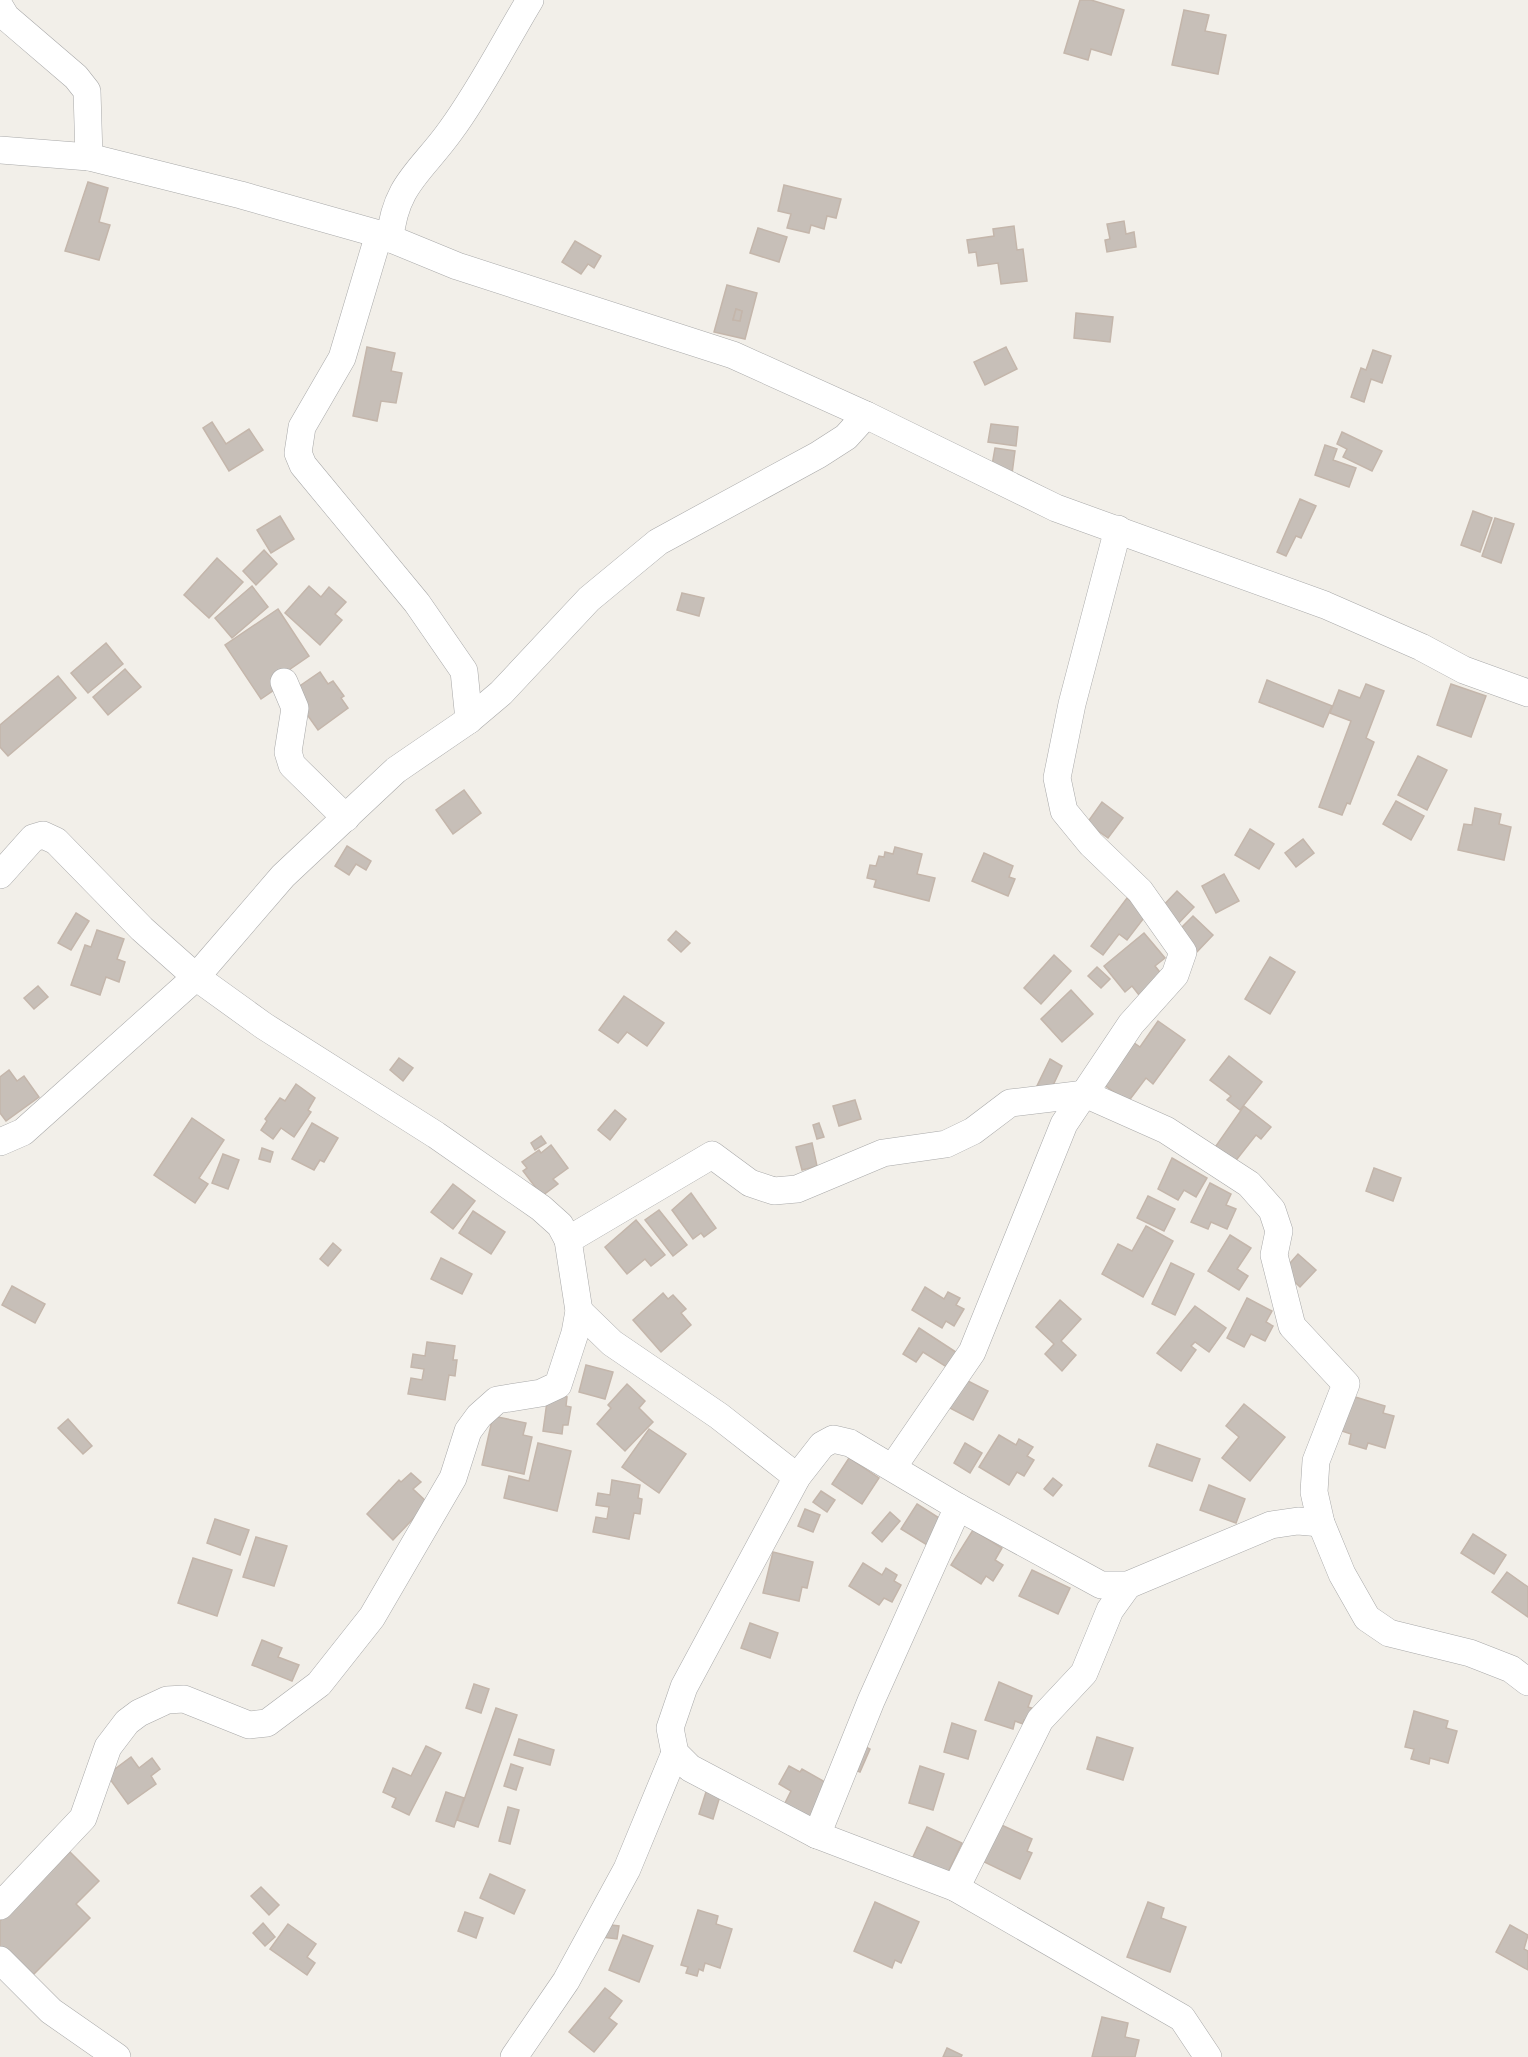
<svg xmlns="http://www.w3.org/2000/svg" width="1528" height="2057" font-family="Jost,sans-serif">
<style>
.building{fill:#c7bfb8;stroke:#c4b6ab;stroke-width:1.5;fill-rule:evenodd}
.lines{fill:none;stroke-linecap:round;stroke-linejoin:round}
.minor-casing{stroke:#a9a9a9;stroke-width:28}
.minor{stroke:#fff;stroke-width:27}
</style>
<rect width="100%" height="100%" fill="#f2efe9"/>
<g class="building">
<path d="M 1080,0 L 1091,0 L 1124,10 L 1111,55 L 1091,49 L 1088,60 L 1064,53 Z"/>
<path d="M 1184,10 L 1209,15 L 1205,31 L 1226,35 L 1218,74 L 1172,65 Z"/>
<path d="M 88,182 L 108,188 L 99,222 L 110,225 L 99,260 L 65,251 Z"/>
<path d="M 784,185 L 841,199 L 836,218 L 827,216 L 824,229 L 811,225 L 809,233 L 787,228 L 791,214 L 778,211 Z"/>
<path d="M 1124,221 L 1126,234 L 1134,232 L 1136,247 L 1107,252 L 1105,240 L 1110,239 L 1107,224 Z"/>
<path d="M 1014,226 L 1017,250 L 1023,249 L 1027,281 L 1001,284 L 998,263 L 978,266 L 976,252 L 969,253 L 967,240 L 994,236 L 993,229 Z"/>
<path d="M 758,228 L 787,237 L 779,262 L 750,253 Z"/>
<path d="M 575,241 L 601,256 L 594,268 L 588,264 L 581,274 L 562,262 Z"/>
<path d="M 727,285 L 757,293 L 745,339 L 714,332 ZM 736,309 L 742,311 L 740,321 L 733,320 Z"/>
<path d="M 736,309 L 742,311 L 740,321 L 733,320 Z"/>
<path d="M 1076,313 L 1113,317 L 1110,342 L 1074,338 Z"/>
<path d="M 367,347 L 395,353 L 391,371 L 402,373 L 396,403 L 381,401 L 377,421 L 353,416 Z"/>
<path d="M 1006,347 L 1017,369 L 985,385 L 974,362 Z"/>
<path d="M 1373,350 L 1391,356 L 1382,383 L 1371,379 L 1364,402 L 1351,397 L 1361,368 L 1366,370 Z"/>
<path d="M 212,422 L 226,444 L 249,429 L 263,450 L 229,471 L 203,428 Z"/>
<path d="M 991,424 L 1018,427 L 1016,446 L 988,442 Z"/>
<path d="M 1342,432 L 1382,451 L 1372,471 L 1343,457 L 1347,449 L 1337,444 Z"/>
<path d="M 1325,445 L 1337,449 L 1333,460 L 1356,468 L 1349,487 L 1315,475 Z"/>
<path d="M 995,448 L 1015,451 L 1012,474 L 991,471 Z"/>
<path d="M 1300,499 L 1316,506 L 1301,538 L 1296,536 L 1286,556 L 1277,552 Z"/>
<path d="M 1473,511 L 1492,518 L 1480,552 L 1461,545 Z"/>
<path d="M 280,516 L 294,539 L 271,553 L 257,530 Z"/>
<path d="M 1495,518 L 1514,524 L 1501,563 L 1482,556 Z"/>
<path d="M 264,550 L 277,564 L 256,585 L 243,571 Z"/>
<path d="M 217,558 L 243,582 L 209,618 L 184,595 Z"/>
<path d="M 252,586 L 268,607 L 232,638 L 215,618 Z"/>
<path d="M 309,586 L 321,597 L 329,587 L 346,602 L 335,614 L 342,620 L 320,645 L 285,613 Z"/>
<path d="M 682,593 L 704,598 L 699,616 L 677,610 Z"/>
<path d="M 278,609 L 309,656 L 273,681 L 277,688 L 261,699 L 225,645 Z"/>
<path d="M 106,643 L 123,664 L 88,693 L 71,673 Z"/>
<path d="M 125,669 L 141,687 L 108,715 L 93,697 Z"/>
<path d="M 320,672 L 328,684 L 333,681 L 344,696 L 341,698 L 348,708 L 318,730 L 291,692 Z"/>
<path d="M 58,676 L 76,698 L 8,756 L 0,747 L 0,725 Z"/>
<path d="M 1267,680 L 1332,706 L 1323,727 L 1259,702 Z"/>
<path d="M 1366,684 L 1384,691 L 1366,738 L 1374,742 L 1350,804 L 1347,803 L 1342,815 L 1319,807 L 1351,721 L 1330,713 L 1339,690 L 1360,698 Z"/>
<path d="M 1451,684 L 1486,696 L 1471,737 L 1437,725 Z"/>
<path d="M 1418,756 L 1447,770 L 1427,810 L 1398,795 Z"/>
<path d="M 464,790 L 481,813 L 453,834 L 436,810 Z"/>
<path d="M 1396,801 L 1424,816 L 1411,840 L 1383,824 Z"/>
<path d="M 1102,802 L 1123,818 L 1108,838 L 1087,823 Z"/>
<path d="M 1475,808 L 1501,814 L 1499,824 L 1511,827 L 1504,860 L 1458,850 L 1464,824 L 1472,825 Z"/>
<path d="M 1250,829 L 1274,844 L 1259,869 L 1235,855 Z"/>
<path d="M 1303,839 L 1314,853 L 1296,867 L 1285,853 Z"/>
<path d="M 347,846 L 371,861 L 366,870 L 356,864 L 349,875 L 335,866 Z"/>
<path d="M 895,847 L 922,854 L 917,874 L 935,878 L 929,901 L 874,887 L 876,880 L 867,878 L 870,865 L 876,866 L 879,856 L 884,857 L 885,852 L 893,854 Z"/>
<path d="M 984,853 L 1013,866 L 1009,877 L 1015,879 L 1008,896 L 972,881 Z"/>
<path d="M 1224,874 L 1239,901 L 1216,913 L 1202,886 Z"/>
<path d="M 1177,891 L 1194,907 L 1176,926 L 1159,910 Z"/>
<path d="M 1127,898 L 1147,914 L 1127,940 L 1119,934 L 1103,955 L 1091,946 Z"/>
<path d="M 76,913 L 89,921 L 71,950 L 58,943 Z"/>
<path d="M 1193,916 L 1213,935 L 1196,953 L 1176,933 Z"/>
<path d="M 97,930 L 124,939 L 117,959 L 125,962 L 119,982 L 106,977 L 100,995 L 71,985 L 85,945 L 91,947 Z"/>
<path d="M 676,931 L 690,943 L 681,952 L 668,940 Z"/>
<path d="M 1144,933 L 1165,958 L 1155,966 L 1163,976 L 1139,995 L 1132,986 L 1125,992 L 1104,966 Z"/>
<path d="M 1054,955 L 1071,971 L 1041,1004 L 1024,988 Z"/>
<path d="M 1270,957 L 1295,972 L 1270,1014 L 1245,999 Z"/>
<path d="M 1097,967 L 1110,979 L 1101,988 L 1088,976 Z"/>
<path d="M 38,986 L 48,997 L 34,1009 L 24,998 Z"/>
<path d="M 1071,990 L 1093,1014 L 1062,1042 L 1041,1019 Z"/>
<path d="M 624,996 L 664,1023 L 647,1046 L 627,1032 L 618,1043 L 599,1030 Z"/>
<path d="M 1158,1021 L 1185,1040 L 1153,1084 L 1146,1078 L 1128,1102 L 1100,1082 L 1130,1040 L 1140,1047 Z"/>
<path d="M 1229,1056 L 1262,1082 L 1240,1110 L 1227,1100 L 1231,1096 L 1210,1080 Z"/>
<path d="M 399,1058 L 413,1068 L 403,1081 L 390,1070 Z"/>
<path d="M 1050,1059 L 1062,1066 L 1049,1094 L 1036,1088 Z"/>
<path d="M 9,1070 L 17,1081 L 24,1076 L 39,1097 L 6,1121 L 0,1113 L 0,1077 Z"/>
<path d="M 296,1084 L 315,1098 L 308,1110 L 311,1112 L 294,1137 L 281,1128 L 273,1139 L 261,1130 L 267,1121 L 265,1119 L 280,1098 L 285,1101 Z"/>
<path d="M 855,1100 L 861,1119 L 839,1126 L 833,1106 Z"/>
<path d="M 1244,1106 L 1271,1127 L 1261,1139 L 1256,1135 L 1230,1168 L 1211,1153 Z"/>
<path d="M 615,1110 L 626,1119 L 610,1140 L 598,1130 Z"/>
<path d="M 192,1118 L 224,1140 L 199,1178 L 208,1184 L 195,1203 L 154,1175 Z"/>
<path d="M 312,1123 L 338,1138 L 324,1162 L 320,1160 L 314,1170 L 292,1159 Z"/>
<path d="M 819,1123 L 824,1137 L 817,1139 L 813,1125 Z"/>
<path d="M 541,1136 L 546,1143 L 535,1150 L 531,1143 Z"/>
<path d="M 812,1143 L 817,1166 L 802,1170 L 796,1147 Z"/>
<path d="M 551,1145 L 568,1168 L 553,1179 L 558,1184 L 542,1196 L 523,1171 L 527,1168 L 522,1162 L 539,1150 L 541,1153 Z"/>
<path d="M 262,1148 L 273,1152 L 270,1162 L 259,1159 Z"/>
<path d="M 223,1154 L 239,1160 L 228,1189 L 212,1183 Z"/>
<path d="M 1172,1158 L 1207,1178 L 1196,1197 L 1184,1190 L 1178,1200 L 1158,1189 Z"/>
<path d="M 1374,1168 L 1401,1178 L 1393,1201 L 1366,1191 Z"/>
<path d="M 1210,1183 L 1231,1194 L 1226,1205 L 1236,1209 L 1227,1229 L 1211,1222 L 1208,1229 L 1191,1222 Z"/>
<path d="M 453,1184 L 475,1201 L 453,1229 L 431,1212 Z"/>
<path d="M 691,1193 L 716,1228 L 704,1237 L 701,1233 L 693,1239 L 672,1210 Z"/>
<path d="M 1148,1196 L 1175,1209 L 1164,1231 L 1137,1218 Z"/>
<path d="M 659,1210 L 687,1245 L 673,1256 L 645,1220 Z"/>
<path d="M 473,1211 L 505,1232 L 491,1254 L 459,1233 Z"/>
<path d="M 636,1220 L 665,1255 L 651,1266 L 645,1259 L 627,1274 L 605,1247 Z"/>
<path d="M 1146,1226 L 1173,1241 L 1143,1297 L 1102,1274 L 1118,1244 L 1132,1251 Z"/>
<path d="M 1230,1235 L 1251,1248 L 1237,1269 L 1248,1276 L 1239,1290 L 1208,1271 Z"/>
<path d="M 333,1243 L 341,1250 L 328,1266 L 320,1259 Z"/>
<path d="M 1298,1254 L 1316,1270 L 1300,1287 L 1283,1271 Z"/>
<path d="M 441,1258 L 472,1274 L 462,1294 L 431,1279 Z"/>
<path d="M 1171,1263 L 1194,1274 L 1175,1315 L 1152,1304 Z"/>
<path d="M 12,1286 L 45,1304 L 35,1323 L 2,1305 Z"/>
<path d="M 925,1287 L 944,1299 L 948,1292 L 960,1298 L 956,1305 L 964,1309 L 954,1326 L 946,1321 L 942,1328 L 912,1310 Z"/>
<path d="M 663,1293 L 668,1299 L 673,1295 L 686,1309 L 681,1313 L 691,1325 L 661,1352 L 633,1320 Z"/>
<path d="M 1247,1298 L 1272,1311 L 1266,1322 L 1273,1326 L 1265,1341 L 1251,1334 L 1244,1347 L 1227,1338 Z"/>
<path d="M 1060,1300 L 1081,1319 L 1061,1341 L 1076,1355 L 1062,1371 L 1045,1354 L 1054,1344 L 1036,1327 Z"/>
<path d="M 1195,1306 L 1226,1328 L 1209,1352 L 1195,1342 L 1191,1346 L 1196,1350 L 1181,1371 L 1157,1353 Z"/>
<path d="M 919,1328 L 962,1356 L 953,1371 L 923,1352 L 916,1362 L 903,1354 Z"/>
<path d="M 427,1342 L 455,1346 L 453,1360 L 457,1360 L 455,1376 L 449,1375 L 445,1400 L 408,1394 L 411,1378 L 422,1380 L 424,1369 L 411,1367 L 413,1354 L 425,1356 Z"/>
<path d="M 586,1365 L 613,1372 L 605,1399 L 579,1392 Z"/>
<path d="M 958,1376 L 988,1391 L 973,1420 L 944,1405 Z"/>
<path d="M 627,1384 L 645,1401 L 639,1408 L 653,1422 L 625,1451 L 597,1424 L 611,1408 L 608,1405 Z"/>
<path d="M 548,1394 L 567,1397 L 566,1406 L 571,1407 L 568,1425 L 563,1425 L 562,1434 L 543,1431 Z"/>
<path d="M 1352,1396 L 1385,1406 L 1383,1413 L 1394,1416 L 1385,1448 L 1368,1443 L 1366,1449 L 1349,1444 L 1351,1434 L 1342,1431 Z"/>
<path d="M 1244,1404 L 1285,1437 L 1250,1481 L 1222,1458 L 1239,1437 L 1226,1426 Z"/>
<path d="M 493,1416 L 526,1423 L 523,1435 L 532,1437 L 524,1474 L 482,1465 Z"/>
<path d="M 68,1419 L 92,1446 L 83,1454 L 58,1428 Z"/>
<path d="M 649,1429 L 686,1454 L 659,1493 L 622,1467 Z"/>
<path d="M 999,1435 L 1016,1445 L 1019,1439 L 1033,1447 L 1027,1456 L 1034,1460 L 1024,1476 L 1017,1472 L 1009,1485 L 979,1467 Z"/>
<path d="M 538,1443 L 571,1451 L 557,1511 L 504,1498 L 509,1476 L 529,1481 Z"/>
<path d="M 965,1443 L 982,1453 L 970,1473 L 954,1463 Z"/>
<path d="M 1157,1444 L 1200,1459 L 1192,1481 L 1149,1466 Z"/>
<path d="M 849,1458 L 879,1478 L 862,1504 L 832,1484 Z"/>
<path d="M 411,1473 L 421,1482 L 413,1489 L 428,1503 L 393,1540 L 367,1514 L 399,1480 L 401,1482 Z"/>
<path d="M 1053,1478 L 1062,1485 L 1053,1496 L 1044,1489 Z"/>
<path d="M 612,1480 L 640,1485 L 638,1498 L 642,1499 L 640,1514 L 634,1513 L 629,1539 L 593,1532 L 596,1517 L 607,1519 L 609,1507 L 596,1505 L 598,1493 L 610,1495 Z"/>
<path d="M 1209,1485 L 1245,1499 L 1236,1523 L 1200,1510 Z"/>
<path d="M 821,1491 L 835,1500 L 827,1512 L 813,1502 Z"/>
<path d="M 917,1504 L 947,1523 L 932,1548 L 901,1529 Z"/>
<path d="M 805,1509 L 820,1515 L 813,1532 L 798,1526 Z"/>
<path d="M 890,1512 L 900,1521 L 882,1542 L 872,1533 Z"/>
<path d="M 215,1519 L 249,1530 L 240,1555 L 207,1543 Z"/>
<path d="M 973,1530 L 1002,1548 L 995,1560 L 1003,1565 L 993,1581 L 986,1576 L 981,1584 L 951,1565 Z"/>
<path d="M 1473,1534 L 1506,1555 L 1494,1574 L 1461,1553 Z"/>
<path d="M 256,1537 L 287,1546 L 274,1586 L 243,1577 Z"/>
<path d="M 773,1552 L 813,1562 L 807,1588 L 802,1587 L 799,1601 L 763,1593 Z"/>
<path d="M 193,1558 L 232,1570 L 217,1616 L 178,1603 Z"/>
<path d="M 863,1563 L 882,1575 L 886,1568 L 897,1575 L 894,1581 L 901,1585 L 892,1602 L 884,1598 L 879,1605 L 849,1586 Z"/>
<path d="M 1032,1570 L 1070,1588 L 1058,1614 L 1019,1596 Z"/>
<path d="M 1507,1572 L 1528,1587 L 1528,1617 L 1492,1592 Z"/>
<path d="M 750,1623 L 778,1633 L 770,1658 L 741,1648 Z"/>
<path d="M 262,1640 L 282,1648 L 278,1657 L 299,1665 L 292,1681 L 252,1665 Z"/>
<path d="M 999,1682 L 1032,1696 L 1028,1707 L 1035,1709 L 1031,1722 L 1024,1720 L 1023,1724 L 1015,1721 L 1013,1729 L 985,1720 Z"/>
<path d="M 474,1684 L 489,1689 L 481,1713 L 466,1708 Z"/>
<path d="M 496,1708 L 517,1715 L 478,1827 L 457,1820 Z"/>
<path d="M 1414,1711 L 1448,1721 L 1446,1728 L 1457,1731 L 1448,1763 L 1430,1758 L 1429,1764 L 1411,1759 L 1414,1749 L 1405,1747 Z"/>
<path d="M 952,1723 L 976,1731 L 968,1759 L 944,1752 Z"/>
<path d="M 1097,1737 L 1133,1748 L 1123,1780 L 1087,1769 Z"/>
<path d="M 519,1739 L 554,1750 L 550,1765 L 514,1755 Z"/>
<path d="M 858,1743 L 870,1749 L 860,1772 L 848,1767 Z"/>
<path d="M 426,1746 L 441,1753 L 409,1815 L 392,1807 L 396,1798 L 383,1792 L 393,1768 L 411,1776 Z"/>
<path d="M 131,1757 L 139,1768 L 152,1758 L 160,1769 L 151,1776 L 156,1784 L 128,1804 L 107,1775 Z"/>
<path d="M 511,1764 L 523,1768 L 516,1790 L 504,1786 Z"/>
<path d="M 789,1766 L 800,1772 L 802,1769 L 832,1786 L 810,1827 L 781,1811 L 791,1791 L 779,1784 Z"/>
<path d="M 920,1766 L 944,1774 L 933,1810 L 909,1803 Z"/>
<path d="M 446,1792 L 464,1798 L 454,1827 L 436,1821 Z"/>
<path d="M 706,1792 L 720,1796 L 713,1819 L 699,1814 Z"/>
<path d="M 508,1807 L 519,1810 L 510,1844 L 499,1841 Z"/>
<path d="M 995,1822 L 1032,1839 L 1027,1851 L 1032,1853 L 1020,1879 L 978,1859 Z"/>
<path d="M 927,1827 L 962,1843 L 947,1874 L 913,1857 Z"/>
<path d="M 70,1852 L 99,1881 L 76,1904 L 90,1918 L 31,1977 L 0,1946 L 0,1921 Z"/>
<path d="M 490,1874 L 525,1890 L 514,1914 L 480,1898 Z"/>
<path d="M 261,1887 L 279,1905 L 269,1915 L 251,1896 Z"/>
<path d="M 875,1902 L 919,1922 L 901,1963 L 895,1960 L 892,1968 L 854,1951 Z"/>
<path d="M 1148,1902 L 1164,1908 L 1161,1918 L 1186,1927 L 1170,1972 L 1127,1957 Z"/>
<path d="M 698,1910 L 718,1916 L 716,1924 L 732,1929 L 720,1968 L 705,1963 L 703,1971 L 699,1969 L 697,1976 L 686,1973 L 688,1967 L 681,1965 Z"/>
<path d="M 465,1912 L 483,1918 L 476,1938 L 458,1931 Z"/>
<path d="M 263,1923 L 275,1937 L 265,1946 L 253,1933 Z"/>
<path d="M 288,1924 L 316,1944 L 307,1957 L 315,1963 L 307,1975 L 270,1949 Z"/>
<path d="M 603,1924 L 619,1926 L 617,1939 L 602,1937 Z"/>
<path d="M 1510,1925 L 1528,1935 L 1524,1949 L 1528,1951 L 1528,1970 L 1496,1952 Z"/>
<path d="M 623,1935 L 653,1946 L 639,1982 L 609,1970 Z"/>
<path d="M 605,1988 L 622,2001 L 609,2018 L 617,2024 L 594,2052 L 569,2032 Z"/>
<path d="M 1102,2017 L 1128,2023 L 1125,2037 L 1139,2040 L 1135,2057 L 1092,2057 Z"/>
<path d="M 947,2048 L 962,2055 L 961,2057 L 943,2057 Z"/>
</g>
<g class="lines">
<defs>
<g id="minor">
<path d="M 0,7 L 6,17 L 76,77 L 87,91 L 89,157"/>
<path d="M 0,150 L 89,157 L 241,195 L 379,234 L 457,266 L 733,355 L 866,415 L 1056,508 L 1325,605 L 1421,647 L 1464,670 L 1528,693"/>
<path d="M 379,234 L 342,358 L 302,427 L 298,453 L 303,465 L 417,603 L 464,671 L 469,720"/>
<path d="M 390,239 C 395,184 422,171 451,130 C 481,89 504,43 530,0"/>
<path d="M 284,682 L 295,708 L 288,752 L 292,765 L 346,818"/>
<path d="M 0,875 L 33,838 L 43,835 L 56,841 L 142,929 L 196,977 L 264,1026 L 436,1135 L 541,1208 L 560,1225 L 568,1240 L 579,1311 L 575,1333 L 558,1385 L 541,1393 L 497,1400 L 479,1416 L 468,1431 L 453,1478 L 372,1617 L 319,1684 L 267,1723 L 249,1725 L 184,1699 L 167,1700 L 139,1713 L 127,1722 L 108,1747 L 83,1818 L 0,1906"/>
<path d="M 0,1142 L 23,1132 L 196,977 L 283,876 L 396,770 L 469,720 L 501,693 L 589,599 L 658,542 L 818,455 L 846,437 L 866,415"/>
<path d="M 568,1240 L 712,1155 L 750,1183 L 774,1191 L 797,1189 L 883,1153 L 946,1144 L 973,1131 L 1010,1103 L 1085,1094 L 1166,1130 L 1249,1184 L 1272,1210 L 1279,1231 L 1274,1255 L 1292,1326 L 1346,1384 L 1316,1461 L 1314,1492 L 1321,1523 L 1342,1574 L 1367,1618 L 1389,1633 L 1470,1653 L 1511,1669 L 1528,1682"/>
<path d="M 579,1311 L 612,1343 L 719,1416 L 797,1477"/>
<path d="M 893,1467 L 972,1352 L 1064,1124 L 1131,1024 L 1175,975 L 1183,952 L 1140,891 L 1091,844 L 1064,811 L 1057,778 L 1072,704 L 1118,529"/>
<path d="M 817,1835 L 871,1701 L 958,1507"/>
<path d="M 956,1888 L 1040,1720 L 1084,1673 L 1110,1610 L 1128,1585"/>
<path d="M 0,1960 L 51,2011 L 117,2057"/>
<path d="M 514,2057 L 566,1981 L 627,1869 L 675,1753"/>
<path d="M 1208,2057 L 1182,2018 L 956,1888 L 817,1835 L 690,1768 L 675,1753 L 670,1728 L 684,1687 L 797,1477 L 822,1445 L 833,1439 L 850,1443 L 958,1507 L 1101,1585 L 1128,1585 L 1271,1525 L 1298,1521 L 1321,1523"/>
</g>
</defs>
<use href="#minor" class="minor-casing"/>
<use href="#minor" class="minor"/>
</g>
</svg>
